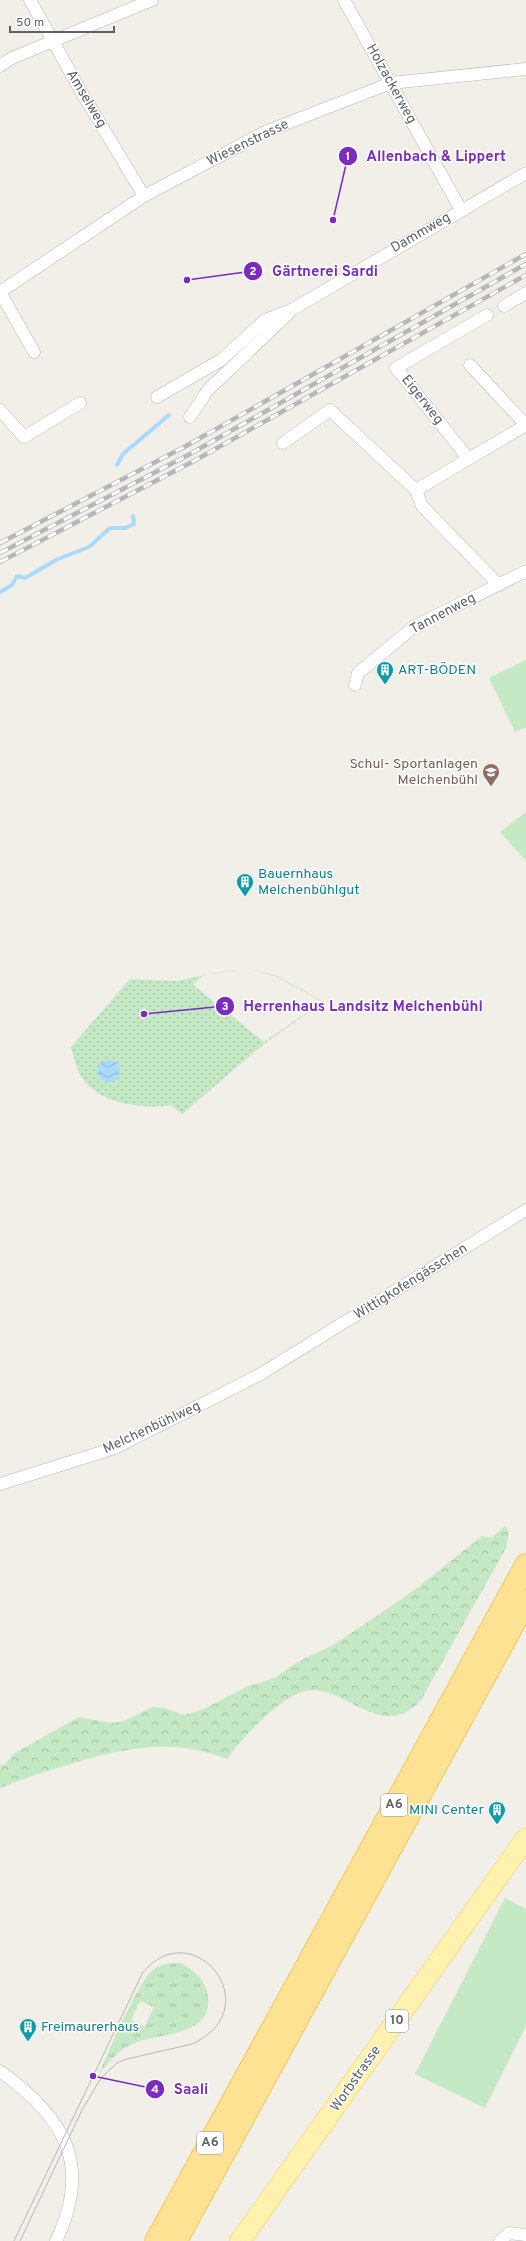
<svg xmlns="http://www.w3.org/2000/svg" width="526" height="2241" font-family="Overpass,sans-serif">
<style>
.grass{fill:url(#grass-tufts);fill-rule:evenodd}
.forest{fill:url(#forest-crowns)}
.garden{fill:url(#garden-dots);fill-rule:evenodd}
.pitch{fill:#c5e8c5}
.water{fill:url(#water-waves)}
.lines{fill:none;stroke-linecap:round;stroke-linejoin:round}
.stream{stroke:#aadaff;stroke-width:4}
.street-casing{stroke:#b5b8bc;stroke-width:13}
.primary-casing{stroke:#f2c960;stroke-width:21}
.highway-casing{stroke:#f9ab00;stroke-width:23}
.street{stroke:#fff;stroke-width:12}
.primary{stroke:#fff2af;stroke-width:20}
.highway{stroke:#fde293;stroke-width:22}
.tram{stroke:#b6b7b8;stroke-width:1}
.rail-casing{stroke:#b6b7b8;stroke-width:4.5}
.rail{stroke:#fff;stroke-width:3;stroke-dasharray:9;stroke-linecap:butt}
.labels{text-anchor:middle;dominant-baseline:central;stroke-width:3;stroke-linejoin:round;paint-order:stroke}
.shield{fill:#fff;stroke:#8f9295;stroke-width:1}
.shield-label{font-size:13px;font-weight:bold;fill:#5f6368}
.street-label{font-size:14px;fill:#5f6368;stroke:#fff}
.culture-label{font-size:14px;fill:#0d838f;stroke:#fff;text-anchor:start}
.education-label{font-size:14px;fill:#785e54;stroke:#fff;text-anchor:end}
.leader{fill:none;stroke:#7b2cbf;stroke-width:1.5}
.callout-dot{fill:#7b2cbf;stroke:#fff;stroke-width:1.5}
.mark-label{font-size:12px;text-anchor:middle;font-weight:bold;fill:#fff}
.callout-label{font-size:15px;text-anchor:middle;font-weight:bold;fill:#7b2cbf;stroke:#fff;stroke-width:3;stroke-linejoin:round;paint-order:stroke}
</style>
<defs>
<pattern id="grass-tufts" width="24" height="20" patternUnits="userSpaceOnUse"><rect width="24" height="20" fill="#c5e8c5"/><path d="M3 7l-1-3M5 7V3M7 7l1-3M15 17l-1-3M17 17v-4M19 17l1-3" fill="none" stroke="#a3c0a4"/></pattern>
<pattern id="forest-crowns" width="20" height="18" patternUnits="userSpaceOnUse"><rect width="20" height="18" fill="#c5e8c5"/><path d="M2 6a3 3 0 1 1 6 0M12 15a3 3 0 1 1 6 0" fill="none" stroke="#a3c0a4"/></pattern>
<pattern id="garden-dots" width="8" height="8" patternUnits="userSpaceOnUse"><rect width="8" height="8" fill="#c5e8c5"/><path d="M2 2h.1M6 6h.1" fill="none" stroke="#a3c0a4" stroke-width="1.8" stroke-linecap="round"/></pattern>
<pattern id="water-waves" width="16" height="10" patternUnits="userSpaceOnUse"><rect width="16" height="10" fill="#aadaff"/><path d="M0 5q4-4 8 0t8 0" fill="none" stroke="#8eb4d2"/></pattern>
</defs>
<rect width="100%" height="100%" fill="#f1efe8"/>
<path class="grass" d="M 181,1963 C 196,1972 206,1980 208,1997 C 213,2038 154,2033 132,2044 C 118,2050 108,2063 99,2074 C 108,2053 139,1979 154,1969 C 163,1963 172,1963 181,1963 ZM 140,2001 L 154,2007 L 145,2027 L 131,2020 Z"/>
<path class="forest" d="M 505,1526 L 509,1531 L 506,1548 L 493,1571 L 421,1700 C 380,1745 344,1680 302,1692 C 277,1700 242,1738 227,1759 C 177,1739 132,1746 81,1761 C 53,1769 27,1777 0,1788 L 0,1765 L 5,1764 L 13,1754 L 79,1717 L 112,1723 L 124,1721 L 152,1707 L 165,1708 L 183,1715 L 202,1710 L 248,1686 L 274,1678 L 296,1663 L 333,1645 L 365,1624 L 417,1588 L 482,1536 L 491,1538 Z"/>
<path class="garden" d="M 248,969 L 275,975 L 324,1002 L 265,1043 L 182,1114 L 171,1105 C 143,1110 96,1103 81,1076 C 76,1068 74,1056 71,1047 L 130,979 L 176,981 L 220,972 ZM 248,969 L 275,976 L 323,1002 L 264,1042 L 193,985 L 203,975 Z"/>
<g class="pitch">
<path d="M 526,660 L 526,727 L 515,732 L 489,678 Z"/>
<path d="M 526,812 L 526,861 L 500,832 Z"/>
<path d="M 505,1898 L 526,1909 L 526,2026 L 485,2108 L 415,2074 Z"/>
</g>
<circle class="water" cx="109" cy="1071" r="11"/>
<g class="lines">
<g class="stream">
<path d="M 117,465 L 123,454 L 169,415"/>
<path d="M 0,592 L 12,585 L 17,576 L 25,578 L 58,559 L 89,547 L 110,528 L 125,528 L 134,524 L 133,516"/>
</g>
<defs>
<g id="street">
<path d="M 30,0 L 83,95 L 144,196"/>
<path d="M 344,0 L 461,210"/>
<path d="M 0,66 L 12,58 L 152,0"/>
<path d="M 0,292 L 144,196 L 267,131 L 391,83 L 526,69"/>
<path d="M 0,292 L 34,352"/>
<path d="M 504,306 L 526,293"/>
<path d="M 470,365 L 526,425"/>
<path d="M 157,397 L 221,360 L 265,320 L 293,309 L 526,173"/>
<path d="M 0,410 L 24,437 L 80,403"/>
<path d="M 190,417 L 208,390 L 288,314"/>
<path d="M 283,443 L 330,410 L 416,490 L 422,506 L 499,585"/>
<path d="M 468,458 L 396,368 L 487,315"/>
<path d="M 416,490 L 526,425"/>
<path d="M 355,685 L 358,673 L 415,626 L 526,571"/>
<path d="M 0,1484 L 115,1448 L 259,1375 L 526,1210"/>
<path d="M 0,2071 C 64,2117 93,2164 56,2241"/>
<path d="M 500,2241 L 509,2233 L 526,2235"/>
</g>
<path id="primary" d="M 240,2241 L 526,1838"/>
<g id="highway">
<path d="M 156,2241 L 526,1565"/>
<path d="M 176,2241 L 526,1601"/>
</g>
</defs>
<use href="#street" class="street-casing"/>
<use href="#primary" class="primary-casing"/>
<use href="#highway" class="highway-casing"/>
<use href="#street" class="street"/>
<use href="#primary" class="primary"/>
<use href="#highway" class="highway"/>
<path class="tram" d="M 14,2241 L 143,1972 C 195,1912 270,2009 192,2044 L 127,2059 L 117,2063 L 101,2078 L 82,2110 L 20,2241"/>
<defs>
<g id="rail">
<path d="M 0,543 L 186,446 L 526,254"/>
<path d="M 0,553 L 190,454 L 526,264"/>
<path d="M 0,562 L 194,461 L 526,275"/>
</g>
</defs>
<use href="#rail" class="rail-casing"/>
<use href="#rail" class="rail"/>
</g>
<defs>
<symbol id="building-pin" viewBox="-11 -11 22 30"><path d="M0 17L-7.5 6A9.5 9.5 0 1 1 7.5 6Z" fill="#0f9aa8" stroke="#fff"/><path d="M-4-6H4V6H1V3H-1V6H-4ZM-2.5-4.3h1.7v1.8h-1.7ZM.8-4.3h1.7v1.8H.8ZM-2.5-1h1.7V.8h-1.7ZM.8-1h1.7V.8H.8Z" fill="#fff"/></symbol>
<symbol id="school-pin" viewBox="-11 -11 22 30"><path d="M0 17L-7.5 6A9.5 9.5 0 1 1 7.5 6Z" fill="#8d6e63" stroke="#fff"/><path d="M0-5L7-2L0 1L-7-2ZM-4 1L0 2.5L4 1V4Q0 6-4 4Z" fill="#fff"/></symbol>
</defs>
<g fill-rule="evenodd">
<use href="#building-pin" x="375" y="660" width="20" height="27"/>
<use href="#school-pin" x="481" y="762" width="20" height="27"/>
<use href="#building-pin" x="235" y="872" width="20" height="27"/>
<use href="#building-pin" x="487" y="1800" width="20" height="27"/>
<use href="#building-pin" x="18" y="2017" width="20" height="27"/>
</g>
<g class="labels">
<g class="shield">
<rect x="381" y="1794" width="26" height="22" rx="3"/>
<rect x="386" y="2010" width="22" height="22" rx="3"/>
<rect x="197" y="2132" width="26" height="22" rx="3"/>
</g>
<g class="shield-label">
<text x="394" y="1805">A6</text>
<text x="397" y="2021">10</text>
<text x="210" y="2143">A6</text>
</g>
<g class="street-label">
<text transform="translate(391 84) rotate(61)">Holzackerweg</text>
<text transform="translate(86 99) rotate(59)">Amselweg</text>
<text transform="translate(248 143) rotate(-26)">Wiesenstrasse</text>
<text transform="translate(421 233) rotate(-30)">Dammweg</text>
<text transform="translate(422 400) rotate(52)">Eigerweg</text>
<text transform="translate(443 614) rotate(-28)">Tannenweg</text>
<text transform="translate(411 1282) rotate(-32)">Wittigkofengässchen</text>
<text transform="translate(152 1428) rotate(-25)">Melchenbühlweg</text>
<text transform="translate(356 2079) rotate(-55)">Worbstrasse</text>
</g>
<g class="culture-label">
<text x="398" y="670">ART-BÖDEN</text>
<text x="258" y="874">Bauernhaus<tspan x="258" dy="16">Melchenbühlgut</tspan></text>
<text x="484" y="1810" text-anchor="end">MINI Center</text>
<text x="41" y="2027">Freimaurerhaus</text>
</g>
<g class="education-label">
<text x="478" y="764">Schul- Sportanlagen<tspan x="478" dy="16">Melchenbühl</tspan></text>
</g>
</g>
<path class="leader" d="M333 220L348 156M187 280L253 271M144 1014L225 1006M93 2076L155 2089"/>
<g class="callout-dot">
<circle cx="333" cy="220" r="4"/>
<circle cx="187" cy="280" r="4"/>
<circle cx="144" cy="1014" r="4"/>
<circle cx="93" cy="2076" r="4"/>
<circle cx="348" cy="156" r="10"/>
<circle cx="253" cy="271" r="10"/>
<circle cx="225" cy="1006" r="10"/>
<circle cx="155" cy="2089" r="10"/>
</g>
<g class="mark-label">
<text x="348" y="160">1</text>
<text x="253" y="275">2</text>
<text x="225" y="1010">3</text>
<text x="155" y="2093">4</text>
</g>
<g class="callout-label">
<text x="436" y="161">Allenbach &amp; Lippert</text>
<text x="325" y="276">Gärtnerei Sardi</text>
<text x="363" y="1011">Herrenhaus Landsitz Melchenbühl</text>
<text x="191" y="2094">Saali</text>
</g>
<path d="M10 26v6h104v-6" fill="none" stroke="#5f6368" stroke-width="2"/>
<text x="16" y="26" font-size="12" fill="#5f6368" stroke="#ffffff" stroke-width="3" paint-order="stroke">50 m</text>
</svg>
